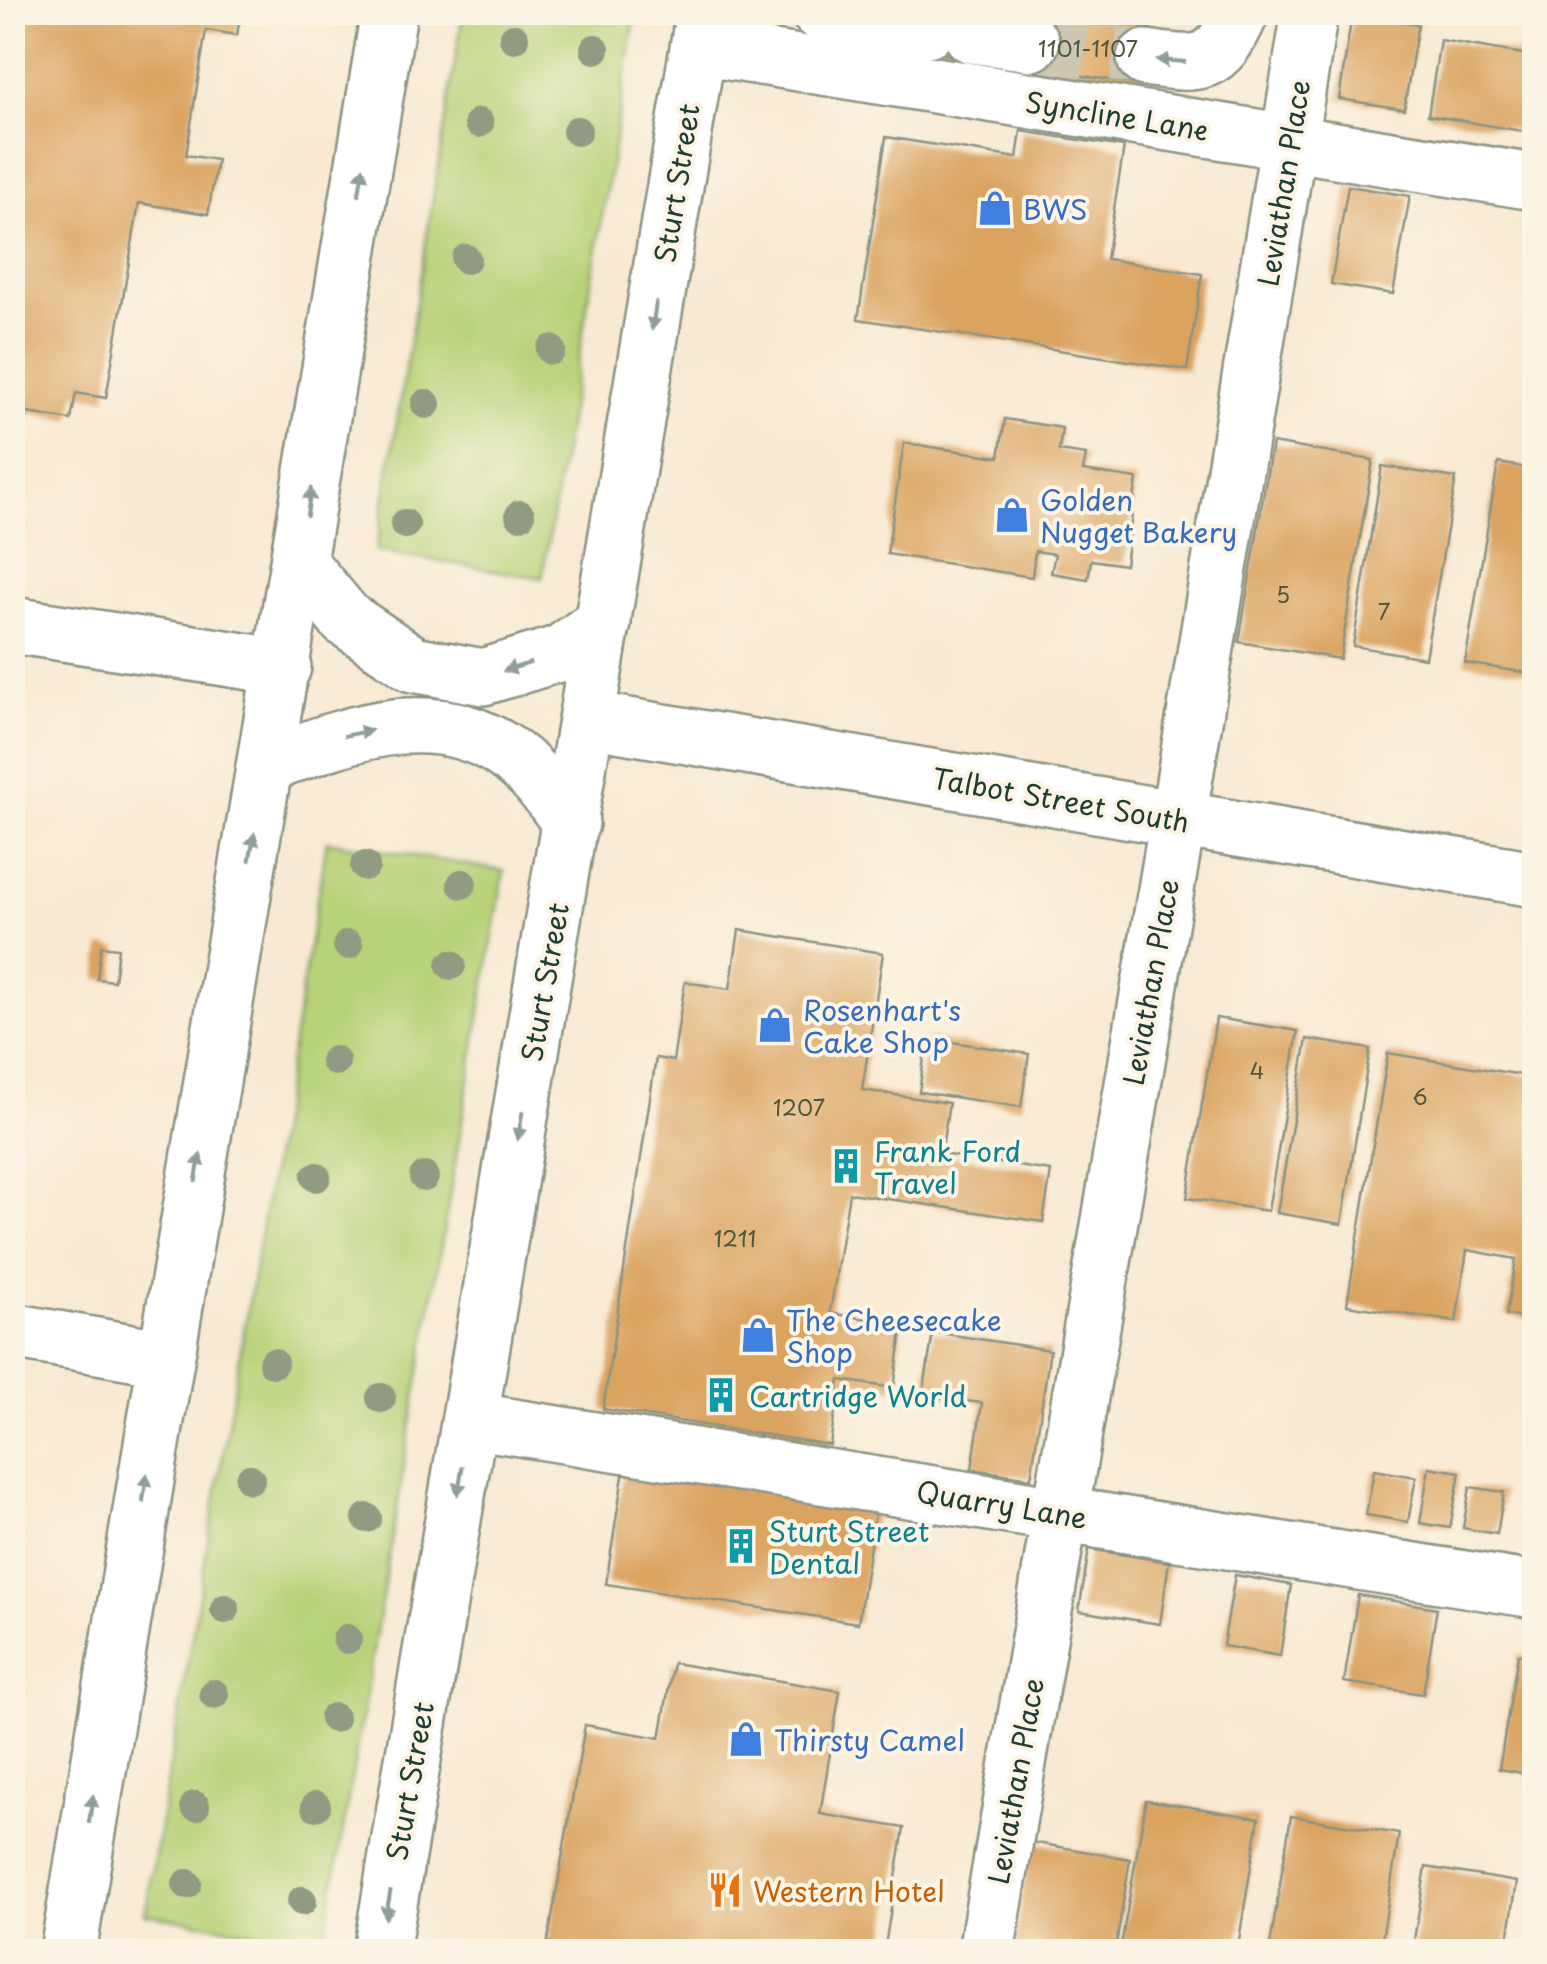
<svg xmlns="http://www.w3.org/2000/svg" width="1547" height="1964" font-family="'Playpen Sans',sans-serif">
<style>
.green{fill:#b7d278;stroke:#6b8856;stroke-width:2.5}
.building{fill:#daa35e}
.lines{fill:none;stroke-linecap:round;stroke-linejoin:round}
.minor-tunnel{stroke:#cdc7b2;stroke-width:55;stroke-dasharray:55 28;stroke-linecap:butt}
.minor-casing{stroke:#8c9383;stroke-width:60}
.major-casing{stroke:#8c9383;stroke-width:60}
.minor{stroke:#fff;stroke-width:55}
.major{stroke:#fff;stroke-width:55}
.tree{fill:#919b83}
.oneway{fill:#8f9e9a}
.labels{text-anchor:middle;dominant-baseline:central;stroke-width:8;stroke-linejoin:round;paint-order:stroke}
.number-label{font-size:22px;fill:#4e563e}
.street-label{font-size:28px;fill:#1f3d34;stroke:#fcf5e5}
.shop-label{font-size:28px;fill:#366cbe;stroke:#fcf5e5;text-anchor:start}
.culture-label{font-size:28px;fill:#0d838f;stroke:#fcf5e5;text-anchor:start}
.food-label{font-size:28px;fill:#c56008;stroke:#fcf5e5;text-anchor:start}
</style>
<rect width="100%" height="100%" fill="#fcf5e5"/>
<filter id="ink" filterUnits="userSpaceOnUse"><feTurbulence type="fractalNoise" baseFrequency=".01" numOctaves="2"/><feDisplacementMap in="SourceGraphic" scale="20" xChannelSelector="R" yChannelSelector="G"/><feConvolveMatrix kernelMatrix="1 2 1 2 8 2 1 2 1" color-interpolation-filters="sRGB"/></filter>
<filter id="wash" filterUnits="userSpaceOnUse"><feTurbulence type="fractalNoise" baseFrequency=".0048" numOctaves="4" result="noise"/><feDisplacementMap in="SourceGraphic" scale="40" xChannelSelector="R" yChannelSelector="G"/><feGaussianBlur stdDeviation="2.25" result="paint"/><feColorMatrix in="noise" values="0 0 0 0 0 0 0 0 0 0 0 0 0 0 0 0 0 1.4 0 .05"/><feComposite in="paint" operator="in"/></filter>
<g filter="url(#wash)">
<rect width="100%" height="100%" fill="#f8e9d2"/>
<g class="green">
<path d="M 463,13 L 636,13 L 542,578 L 376,551 Z"/>
<path d="M 327,841 L 504,871 L 324,1943 L 145,1914 Z"/>
</g>
<g id="blocks">
<g class="building">
<path d="M 12,12 L 241,12 L 237,35 L 206,30 L 186,155 L 217,160 L 208,214 L 139,203 L 106,398 L 76,393 L 71,420 L 27,413 L 19,460 L 12,459 Z"/>
<path d="M 930,12 L 1152,12 L 1141,85 L 924,51 Z"/>
<path d="M 1352,14 L 1418,24 L 1404,109 L 1339,99 Z"/>
<path d="M 1440,40 L 1529,55 L 1530,52 L 1534,52 L 1534,133 L 1428,115 Z"/>
<path d="M 1021,131 L 1124,147 L 1106,259 L 1202,274 L 1187,370 L 858,319 L 886,137 L 1017,158 Z"/>
<path d="M 1348,186 L 1410,196 L 1393,294 L 1331,284 Z"/>
<path d="M 1005,419 L 1062,428 L 1059,451 L 1086,455 L 1083,471 L 1137,479 L 1125,565 L 1091,560 L 1088,579 L 1051,573 L 1055,554 L 1035,551 L 1032,577 L 887,554 L 904,443 L 999,457 Z"/>
<path d="M 1272,443 L 1373,460 L 1340,659 L 1239,642 Z"/>
<path d="M 1498,463 L 1534,469 L 1534,674 L 1465,663 Z"/>
<path d="M 1382,466 L 1456,478 L 1425,658 L 1353,646 Z"/>
<path d="M 739,930 L 883,953 L 862,1090 L 949,1103 L 941,1154 L 1051,1171 L 1043,1222 L 849,1193 L 830,1313 L 903,1325 L 894,1388 L 840,1380 L 830,1445 L 603,1409 L 656,1058 L 673,1061 L 685,982 L 730,989 Z"/>
<path d="M 101,946 L 118,948 L 114,981 L 97,979 Z"/>
<path d="M 1216,1018 L 1298,1031 L 1268,1211 L 1187,1198 Z"/>
<path d="M 927,1038 L 1029,1054 L 1021,1107 L 919,1092 Z"/>
<path d="M 1307,1039 L 1370,1049 L 1342,1224 L 1277,1213 Z"/>
<path d="M 1388,1053 L 1534,1077 L 1534,1320 L 1506,1315 L 1516,1259 L 1467,1250 L 1456,1322 L 1347,1305 Z"/>
<path d="M 933,1332 L 1050,1350 L 1031,1478 L 972,1469 L 982,1403 L 923,1395 Z"/>
<path d="M 1429,1467 L 1460,1472 L 1450,1528 L 1420,1523 Z"/>
<path d="M 624,1469 L 876,1508 L 858,1623 L 606,1584 Z"/>
<path d="M 1374,1470 L 1416,1477 L 1408,1522 L 1366,1515 Z"/>
<path d="M 1470,1487 L 1504,1492 L 1497,1534 L 1463,1528 Z"/>
<path d="M 1089,1549 L 1169,1562 L 1160,1624 L 1079,1611 Z"/>
<path d="M 1235,1575 L 1291,1585 L 1280,1656 L 1223,1646 Z"/>
<path d="M 1358,1595 L 1437,1608 L 1423,1694 L 1344,1682 Z"/>
<path d="M 1518,1654 L 1534,1657 L 1534,1775 L 1499,1769 Z"/>
<path d="M 673,1663 L 840,1691 L 820,1814 L 904,1828 L 884,1952 L 546,1952 L 585,1725 L 660,1738 Z"/>
<path d="M 1146,1800 L 1259,1818 L 1237,1952 L 1120,1952 Z"/>
<path d="M 1291,1816 L 1399,1834 L 1380,1952 L 1269,1952 Z"/>
<path d="M 1031,1842 L 1130,1859 L 1115,1952 L 1013,1952 Z"/>
<path d="M 1426,1867 L 1517,1882 L 1506,1952 L 1412,1952 Z"/>
</g>
</g>
</g>
<g filter="url(#ink)">
<use href="#blocks" fill-opacity="0" stroke="#8c9383" stroke-width="2.5"/>
<g class="lines">
<path class="minor-tunnel" d="M 1031,43 L 1145,58"/>
<defs>
<g id="minor">
<path d="M 819,12 L 927,29"/>
<path d="M 972,35 L 1031,43"/>
<path d="M 699,47 L 1534,182"/>
<path d="M 1145,58 C 1202,66 1216,68 1241,12"/>
<path d="M 12,625 L 283,667"/>
<path d="M 587,719 L 1534,879"/>
<path d="M 12,1331 L 166,1358"/>
<path d="M 470,1420 L 1534,1590"/>
<path d="M 986,1952 L 1178,819 L 1310,12"/>
</g>
<g id="major">
<path d="M 299,563 L 346,619 L 413,664 L 483,677 L 561,653 L 603,623"/>
<path d="M 266,765 C 354,731 447,695 527,769 C 543,784 557,805 571,823"/>
<path d="M 68,1952 L 389,12"/>
<path d="M 381,1952 L 704,12"/>
</g>
</defs>
<use href="#minor" class="minor-casing"/>
<use href="#major" class="major-casing"/>
<use href="#minor" class="minor"/>
<use href="#major" class="major"/>
</g>
<g class="tree">
<circle cx="514" cy="38" r="15"/>
<circle cx="595" cy="49" r="15"/>
<circle cx="479" cy="123" r="15"/>
<circle cx="577" cy="131" r="15"/>
<circle cx="466" cy="259" r="15"/>
<circle cx="551" cy="350" r="15"/>
<circle cx="426" cy="404" r="15"/>
<circle cx="520" cy="515" r="15"/>
<circle cx="405" cy="524" r="15"/>
<circle cx="365" cy="866" r="15"/>
<circle cx="462" cy="884" r="15"/>
<circle cx="348" cy="945" r="15"/>
<circle cx="451" cy="965" r="15"/>
<circle cx="335" cy="1061" r="15"/>
<circle cx="316" cy="1177" r="15"/>
<circle cx="424" cy="1177" r="15"/>
<circle cx="273" cy="1363" r="15"/>
<circle cx="381" cy="1398" r="15"/>
<circle cx="250" cy="1479" r="15"/>
<circle cx="367" cy="1518" r="15"/>
<circle cx="225" cy="1609" r="15"/>
<circle cx="347" cy="1639" r="15"/>
<circle cx="214" cy="1694" r="15"/>
<circle cx="334" cy="1718" r="15"/>
<circle cx="195" cy="1806" r="15"/>
<circle cx="316" cy="1806" r="15"/>
<circle cx="187" cy="1884" r="15"/>
<circle cx="302" cy="1901" r="15"/>
</g>
<defs><path id="oneway-solid" d="M-6-.8H1V-3.2L6.5 0L1 3.2V.8H-6Z" transform="scale(2.5)"/></defs>
<g class="oneway">
<use href="#oneway-solid" transform="translate(1171 61) rotate(-176)"/>
<use href="#oneway-solid" transform="translate(361 181) rotate(-81)"/>
<use href="#oneway-solid" transform="translate(654 316) rotate(99)"/>
<use href="#oneway-solid" transform="translate(309 502) rotate(-81)"/>
<use href="#oneway-solid" transform="translate(517 667) rotate(163)"/>
<use href="#oneway-solid" transform="translate(358 733) rotate(-12)"/>
<use href="#oneway-solid" transform="translate(252 847) rotate(-80)"/>
<use href="#oneway-solid" transform="translate(520 1126) rotate(100)"/>
<use href="#oneway-solid" transform="translate(198 1168) rotate(-80)"/>
<use href="#oneway-solid" transform="translate(460 1481) rotate(100)"/>
<use href="#oneway-solid" transform="translate(145 1488) rotate(-81)"/>
<use href="#oneway-solid" transform="translate(91 1809) rotate(-81)"/>
<use href="#oneway-solid" transform="translate(388 1905) rotate(100)"/>
</g>
</g>
<defs>
<symbol id="shop-bare" viewBox="-9 -9 18 18"><path d="M-5-2.5h2.3a2.7 3.5 0 0 1 5.4 0H5L5.5 6h-11ZM-1.5-2.5h3a1.5 2.3 0 0 0-3 0Z" fill="#3f7fe0" stroke="#fcf5e5" stroke-width="2.5" paint-order="stroke"/></symbol>
<symbol id="building-bare" viewBox="-9 -9 18 18"><path d="M-4-6H4V6H1V3H-1V6H-4ZM-2.5-4.3h1.7v1.8h-1.7ZM.8-4.3h1.7v1.8H.8ZM-2.5-1h1.7V.8h-1.7ZM.8-1h1.7V.8H.8Z" fill="#0f9aa8" stroke="#fcf5e5" stroke-width="2.5" paint-order="stroke"/></symbol>
<symbol id="restaurant-bare" viewBox="-9 -9 18 18"><path d="M-5-6h1v4h1v-4h1v4h1v-4h1v5L-1.5 .5V6h-2V.5L-5-1ZM5-6V6H3V1.5H1.5Q1.5-4 5-6Z" fill="#e8710a" stroke="#fcf5e5" stroke-width="2.5" paint-order="stroke"/></symbol>
</defs>
<g fill-rule="evenodd">
<use href="#shop-bare" x="970" y="183" width="50" height="50"/>
<use href="#shop-bare" x="987" y="490" width="50" height="50"/>
<use href="#shop-bare" x="750" y="1000" width="50" height="50"/>
<use href="#building-bare" x="821" y="1141" width="50" height="50"/>
<use href="#shop-bare" x="733" y="1310" width="50" height="50"/>
<use href="#building-bare" x="696" y="1370" width="50" height="50"/>
<use href="#building-bare" x="716" y="1521" width="50" height="50"/>
<use href="#shop-bare" x="721" y="1714" width="50" height="50"/>
<use href="#restaurant-bare" x="700" y="1865" width="50" height="50"/>
</g>
<g class="labels">
<g class="number-label">
<text x="1088" y="47">1101-1107</text>
<text x="1283" y="593">5</text>
<text x="1384" y="610">7</text>
<text x="1257" y="1069">4</text>
<text x="1420" y="1095">6</text>
<text x="799" y="1106">1207</text>
<text x="735" y="1237">1211</text>
</g>
<g class="street-label">
<text transform="translate(1117 115) rotate(9)">Syncline Lane</text>
<text transform="translate(676 183) rotate(-81)">Sturt Street</text>
<text transform="translate(1283 183) rotate(-81)">Leviathan Place</text>
<text transform="translate(1061 799) rotate(10)">Talbot Street South</text>
<text transform="translate(544 982) rotate(-80)">Sturt Street</text>
<text transform="translate(1150 982) rotate(-80)">Leviathan Place</text>
<text transform="translate(1002 1504) rotate(9)">Quarry Lane</text>
<text transform="translate(409 1781) rotate(-80)">Sturt Street</text>
<text transform="translate(1015 1781) rotate(-80)">Leviathan Place</text>
</g>
<g class="shop-label">
<text x="1023" y="208">BWS</text>
<text x="1040" y="499">Golden<tspan x="1040" dy="32">Nugget Bakery</tspan></text>
<text x="803" y="1009">Rosenhart's<tspan x="803" dy="32">Cake Shop</tspan></text>
<text x="786" y="1319">The Cheesecake<tspan x="786" dy="32">Shop</tspan></text>
<text x="774" y="1739">Thirsty Camel</text>
</g>
<g class="culture-label">
<text x="874" y="1150">Frank Ford<tspan x="874" dy="32">Travel</tspan></text>
<text x="749" y="1395">Cartridge World</text>
<text x="769" y="1530">Sturt Street<tspan x="769" dy="32">Dental</tspan></text>
</g>
<g class="food-label">
<text x="753" y="1890">Western Hotel</text>
</g>
</g>
<rect width="1547" height="1964" fill="none" stroke="#fcf5e5" stroke-width="50"/>
</svg>
